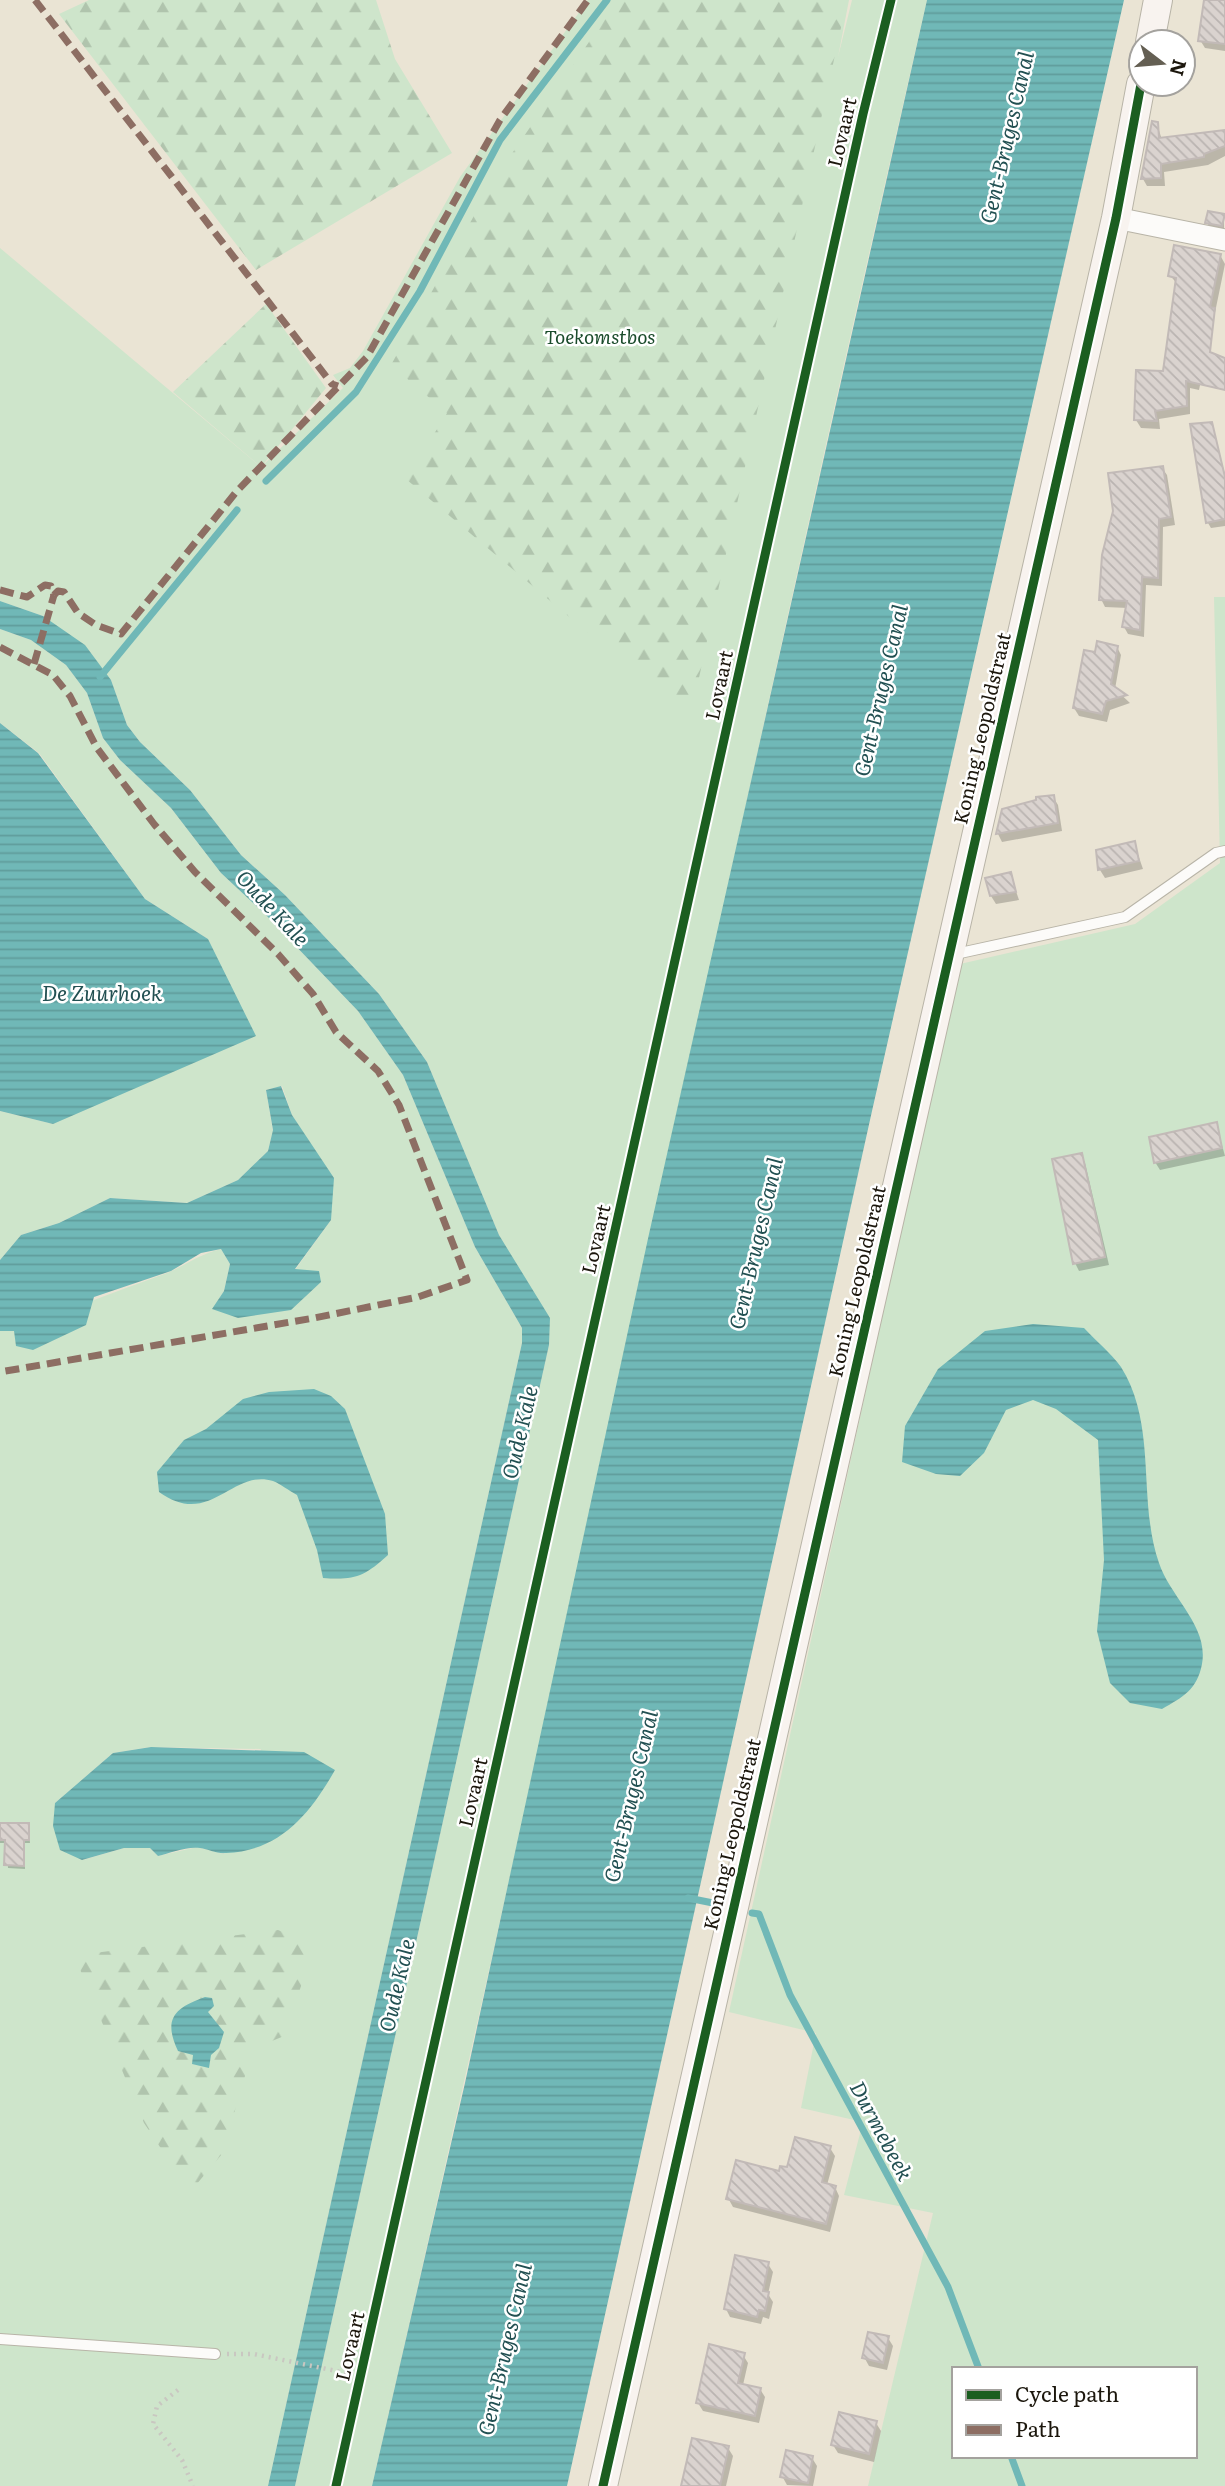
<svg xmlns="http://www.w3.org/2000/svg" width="1225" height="2486" font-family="Literata,serif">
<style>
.green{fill:#cee5cb;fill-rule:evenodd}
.forest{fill:url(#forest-firs)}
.water{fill:url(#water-rules)}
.shadow{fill:#0003}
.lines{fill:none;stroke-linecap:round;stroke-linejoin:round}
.stream{stroke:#70b8b7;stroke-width:7}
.building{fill:url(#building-back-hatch);stroke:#c2bab7;stroke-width:2}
.lane-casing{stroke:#b8b4a7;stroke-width:12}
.street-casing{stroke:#b8b4a7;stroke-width:23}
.secondary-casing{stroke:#b8b4a7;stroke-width:30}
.path{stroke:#c9c7c1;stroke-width:4.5;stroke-dasharray:2 5;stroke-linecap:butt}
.lane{stroke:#fcfbf9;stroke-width:10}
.street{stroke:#fcfbf9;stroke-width:21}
.secondary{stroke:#f8f3ef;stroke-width:28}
.quiet{stroke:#8d6e63;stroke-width:7;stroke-dasharray:14 7;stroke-linecap:butt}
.cycleway-casing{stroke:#fff;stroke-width:13}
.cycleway{stroke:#1b5e20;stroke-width:9}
.labels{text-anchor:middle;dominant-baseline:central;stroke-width:5;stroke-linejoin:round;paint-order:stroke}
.street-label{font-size:19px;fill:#1c170d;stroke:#fff}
.park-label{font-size:19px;font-style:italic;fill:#1a4b2b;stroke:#fff}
.water-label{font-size:21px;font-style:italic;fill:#225052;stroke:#fff}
</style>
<defs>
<pattern id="forest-firs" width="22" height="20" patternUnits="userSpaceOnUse" patternTransform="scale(1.75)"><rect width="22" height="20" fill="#cee5cb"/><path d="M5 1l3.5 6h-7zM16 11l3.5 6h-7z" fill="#b0c4ad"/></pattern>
<pattern id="water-rules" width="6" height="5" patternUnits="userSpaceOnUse" patternTransform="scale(1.75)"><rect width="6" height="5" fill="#70b8b7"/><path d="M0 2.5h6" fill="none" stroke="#609d9c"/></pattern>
<pattern id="building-back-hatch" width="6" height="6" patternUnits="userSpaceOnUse" patternTransform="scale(1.75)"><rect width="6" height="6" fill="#dad3cf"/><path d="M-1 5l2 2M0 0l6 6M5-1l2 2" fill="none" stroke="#bab4b1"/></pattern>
</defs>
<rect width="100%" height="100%" fill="#eae4d4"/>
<g class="green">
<path d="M 588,0 L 849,0 L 838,57 L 852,0 L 927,0 C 736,827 563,1659 372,2486 L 295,2486 L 549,1345 L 549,1322 L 499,1235 L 427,1062 L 379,994 L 285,895 L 241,855 L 190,790 L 140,742 L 127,725 L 111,680 L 43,616 L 0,601 L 0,248 L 261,467 L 343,388 L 333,375 L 350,368 L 363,351 L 460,177 Z"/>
<path d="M 1214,597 L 1225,597 L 1225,2486 L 868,2486 L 933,2213 L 844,2195 L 863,2122 L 801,2108 L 816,2033 L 729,2012 L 960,964 L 1135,924 L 1220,863 ZM 954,2369 L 1195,2369 L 1195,2456 L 954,2456 Z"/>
<path d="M 0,629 L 31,640 L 66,665 L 87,693 L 103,738 L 120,760 L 171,808 L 221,873 L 266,915 L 358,1011 L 403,1075 L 475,1247 L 522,1328 L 522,1343 L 268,2486 L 0,2486 L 0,1331 L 14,1330 C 65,1310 116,1292 167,1273 C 186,1265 200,1254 221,1249 L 230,1264 L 224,1291 L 213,1309 L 295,1270 L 331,1220 L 310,1145 L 292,1115 L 282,1086 L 266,1090 L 273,1131 L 268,1151 L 238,1180 L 187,1203 L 110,1198 L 59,1223 L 21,1235 L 0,1260 L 0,1111 L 53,1124 L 208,939 L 145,899 L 39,753 L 0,723 ZM 150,1747 L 261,1749 L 224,1854 L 197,1847 L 158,1856 L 150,1848 L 124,1848 L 83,1860 L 55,1803 L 113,1753 Z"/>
</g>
<g class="forest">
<path d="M 89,0 L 376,0 L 395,59 L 452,153 L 256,270 L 59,14 Z"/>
<path d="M 618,0 L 847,0 L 690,719 L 406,479 L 447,413 L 391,365 L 495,178 Z"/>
<path d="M 266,304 L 326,388 L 261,467 L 173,392 Z"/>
<path d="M 278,1930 L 315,1945 L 284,2036 L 253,2049 L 222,2154 L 190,2192 L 144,2123 L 79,1967 L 78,1955 Z"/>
</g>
<g class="water">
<path d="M 927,0 L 1124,0 L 872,1111 L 567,2486 L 372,2486 L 465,2083 L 649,1234 Z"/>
<path d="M 0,601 L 43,616 L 85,645 L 111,680 L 127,725 L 140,742 L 190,790 L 241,855 L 285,895 L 379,994 L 427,1062 L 499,1235 L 550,1318 L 549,1345 L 295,2486 L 268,2486 L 522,1343 L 522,1328 L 475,1247 L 403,1075 L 358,1011 L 266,915 L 221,873 L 171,808 L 120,760 L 103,738 L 87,693 L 66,665 L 31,640 L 0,629 Z"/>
<path d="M 0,723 L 38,753 L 145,899 L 208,939 L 256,1036 L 53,1124 L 0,1111 Z"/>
<path d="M 281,1086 L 292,1115 L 334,1178 L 331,1220 L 295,1269 L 319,1271 L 321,1282 L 291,1310 L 238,1318 L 212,1309 L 224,1291 L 230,1264 L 221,1249 L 201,1253 L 171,1271 L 94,1297 L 86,1325 L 33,1350 L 16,1346 L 14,1331 L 0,1331 L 0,1260 L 21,1235 L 59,1223 L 110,1198 L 187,1203 L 238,1180 L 268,1151 L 273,1130 L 266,1090 Z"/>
<path d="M 1033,1324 L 1084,1328 C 1095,1340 1111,1353 1121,1367 C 1158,1426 1137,1500 1159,1563 C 1170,1597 1209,1626 1202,1664 C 1197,1690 1183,1697 1162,1709 L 1130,1703 L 1110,1683 L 1097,1631 L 1104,1560 L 1098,1440 L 1056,1409 L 1033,1400 L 1006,1410 L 984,1453 L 960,1476 L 936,1474 L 902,1462 L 905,1426 L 938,1369 L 985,1331 Z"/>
<path d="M 314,1389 L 331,1396 L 345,1409 L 385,1514 L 388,1555 C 364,1577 355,1580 323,1578 L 317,1550 L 297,1495 C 289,1491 281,1484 273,1481 C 232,1468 210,1529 159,1492 L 157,1472 L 184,1440 L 206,1429 L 243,1399 L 269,1392 Z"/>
<path d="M 151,1747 L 304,1752 L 335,1770 C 310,1814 280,1851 226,1853 C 217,1854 208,1849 200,1848 C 187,1846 170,1853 158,1856 L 150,1848 L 124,1848 L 82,1860 L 60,1850 L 53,1826 L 55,1803 L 113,1753 Z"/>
<path d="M 205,1997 L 212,1998 L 214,2006 L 208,2012 L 224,2032 L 219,2048 L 211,2055 L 209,2068 L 192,2064 L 193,2055 L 178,2051 C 163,2019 174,2008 205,1997 Z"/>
</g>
<g class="shadow">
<path d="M 1205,0 L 1225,0 L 1225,51 L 1205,48 L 1200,40 Z"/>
<path d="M 1157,124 L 1162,140 L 1225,131 L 1225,156 L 1208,165 L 1164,172 L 1165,186 L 1147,186 L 1143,179 Z"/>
<path d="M 1224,216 L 1224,229 L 1209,226 L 1207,222 Z"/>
<path d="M 1220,255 L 1225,264 L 1199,390 L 1190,388 L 1190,414 L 1159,419 L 1160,429 L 1141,428 L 1136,420 L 1164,373 L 1177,284 L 1170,275 Z"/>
<path d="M 1211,424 L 1225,474 L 1225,526 L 1211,528 L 1208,523 Z"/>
<path d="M 1162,468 L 1167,475 L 1175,525 L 1163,527 L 1162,586 L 1146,585 L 1144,637 L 1128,634 L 1124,627 L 1128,608 L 1105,607 L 1101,599 Z"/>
<path d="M 1117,647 L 1121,655 L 1115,689 L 1130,703 L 1110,710 L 1107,722 L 1079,716 L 1074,708 L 1096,655 Z"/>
<path d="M 1053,797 L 1058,805 L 1062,831 L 1002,842 L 998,834 L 1003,810 Z"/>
<path d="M 1134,843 L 1143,869 L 1105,878 L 1100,870 Z"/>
<path d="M 1010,874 L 1019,900 L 996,904 L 991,896 Z"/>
<path d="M 1216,1124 L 1225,1156 L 1160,1170 L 1155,1162 Z"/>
<path d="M 1081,1155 L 1085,1163 L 1109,1265 L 1079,1271 L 1075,1263 Z"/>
<path d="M 28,1824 L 30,1843 L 25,1843 L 25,1869 L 8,1868 L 7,1843 L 0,1843 L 0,1825 Z"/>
<path d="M 830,2148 L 835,2156 L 827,2185 L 835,2187 L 839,2196 L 830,2232 L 733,2207 L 728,2198 Z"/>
<path d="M 768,2264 L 773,2272 L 768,2294 L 773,2302 L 769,2319 L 763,2317 L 761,2324 L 730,2317 L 726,2309 Z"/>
<path d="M 888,2338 L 893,2346 L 887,2370 L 869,2366 L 864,2357 Z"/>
<path d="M 743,2355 L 748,2363 L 743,2385 L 760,2389 L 765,2397 L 759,2423 L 703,2411 L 698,2403 Z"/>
<path d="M 876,2423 L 881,2431 L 874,2462 L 838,2453 L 833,2445 Z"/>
<path d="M 728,2448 L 733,2456 L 726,2486 L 685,2486 Z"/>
<path d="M 812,2458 L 817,2466 L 813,2486 L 787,2485 L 782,2476 Z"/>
</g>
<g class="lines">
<g class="stream">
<path d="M 266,481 L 356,392 L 420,291 L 500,140 L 607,0"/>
<path d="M 100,677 L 237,510"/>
<path d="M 688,1898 L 713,1903"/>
<path d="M 752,1913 L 759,1914 L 790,1995 L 948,2287 L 979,2369"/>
<path d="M 1011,2456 L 1022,2486"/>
</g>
</g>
<g class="building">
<path d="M 1204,0 L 1225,0 L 1225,44 L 1198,41 Z"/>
<path d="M 1152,121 L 1158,122 L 1159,138 L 1225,130 L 1225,146 L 1204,154 L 1204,157 L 1161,164 L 1161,178 L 1141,179 Z"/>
<path d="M 1208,211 L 1225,214 L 1222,226 L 1205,223 Z"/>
<path d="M 1174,245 L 1221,254 L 1210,307 L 1215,308 L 1210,352 L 1225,358 L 1225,390 L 1186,381 L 1187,406 L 1155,411 L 1157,421 L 1134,420 L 1136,370 L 1163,371 L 1176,278 L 1168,276 Z"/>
<path d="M 1212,422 L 1225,477 L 1225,519 L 1206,523 L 1190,424 Z"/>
<path d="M 1163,466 L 1171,517 L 1159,519 L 1158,578 L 1142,577 L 1140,630 L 1122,627 L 1127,601 L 1099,600 L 1102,555 L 1113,511 L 1108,473 Z"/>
<path d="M 1097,641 L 1118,646 L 1111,684 L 1127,695 L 1106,701 L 1102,714 L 1073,708 L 1084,650 L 1095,652 Z"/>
<path d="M 1054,795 L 1058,823 L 996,834 L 1002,809 L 1036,800 L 1036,797 Z"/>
<path d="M 1135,841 L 1139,861 L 1098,870 L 1096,850 Z"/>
<path d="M 1011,872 L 1016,892 L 990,896 L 985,878 Z"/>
<path d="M 1217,1122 L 1222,1148 L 1154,1163 L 1149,1137 Z"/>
<path d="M 1082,1153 L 1105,1257 L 1073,1264 L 1052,1159 Z"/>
<path d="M 0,1823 L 29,1823 L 29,1840 L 24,1840 L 24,1866 L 4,1865 L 5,1840 L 0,1840 Z"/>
<path d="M 795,2137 L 831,2146 L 822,2182 L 836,2186 L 826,2224 L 726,2199 L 736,2160 L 779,2171 L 780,2166 L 787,2167 Z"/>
<path d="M 735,2255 L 769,2262 L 763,2291 L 769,2292 L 765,2311 L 759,2310 L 757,2317 L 724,2309 Z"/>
<path d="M 868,2332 L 889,2336 L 883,2363 L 862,2358 Z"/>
<path d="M 709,2344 L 745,2353 L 738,2383 L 761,2388 L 755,2416 L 696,2403 Z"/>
<path d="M 839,2412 L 877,2421 L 869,2454 L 831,2445 Z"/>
<path d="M 692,2438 L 729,2446 L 720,2486 L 681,2486 Z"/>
<path d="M 786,2450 L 813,2456 L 808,2483 L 780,2477 Z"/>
</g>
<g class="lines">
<defs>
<g id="lane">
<path d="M 951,955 L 1125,917 L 1216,853 L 1225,851"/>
<path d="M 0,2339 L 215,2354"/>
<path d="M 336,2486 L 863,114 L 891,0"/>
</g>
<path id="street" d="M 1116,218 L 1225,240"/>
<g id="secondary">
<path d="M 1150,42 L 1158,0"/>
<path d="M 603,2486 L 1116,218 L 1141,84"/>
</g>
</defs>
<use href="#lane" class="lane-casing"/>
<use href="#street" class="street-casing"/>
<use href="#secondary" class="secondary-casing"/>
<g class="path">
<path d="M 227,2354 L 254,2354 L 346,2373"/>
<path d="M 178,2390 L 157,2406 L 153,2424 L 182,2460 L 193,2486"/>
</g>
<use href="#lane" class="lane"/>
<use href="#street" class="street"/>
<use href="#secondary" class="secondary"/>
<g class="quiet">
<path d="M 35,0 L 332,384 L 338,386"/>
<path d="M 0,590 L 27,597 L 45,585 L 51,586 L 54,595"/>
<path d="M 54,595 L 58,591 L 64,592 L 78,613 L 96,625 L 121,634 L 237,491 L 367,357 L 500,120 L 588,0"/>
<path d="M 0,647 L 53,675 L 70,696 L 97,748 L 154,824 L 195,872 L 278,954 L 313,994 L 336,1032 L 378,1071 L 399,1105 L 467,1280 L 418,1297 L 314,1318 L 0,1372"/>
<path d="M 34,664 L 54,595"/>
</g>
<defs>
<g id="cycleway">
<path d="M 336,2486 L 863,114 L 891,0"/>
<path d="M 603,2486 L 1116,218 L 1141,84"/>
</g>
</defs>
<use href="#cycleway" class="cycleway-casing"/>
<use href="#cycleway" class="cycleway"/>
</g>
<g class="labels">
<g class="street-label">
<text transform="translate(841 132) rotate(-77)">Lovaart</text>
<text transform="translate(718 685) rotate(-78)">Lovaart</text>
<text transform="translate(981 728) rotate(-77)">Koning Leopoldstraat</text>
<text transform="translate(595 1239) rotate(-77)">Lovaart</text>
<text transform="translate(856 1281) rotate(-77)">Koning Leopoldstraat</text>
<text transform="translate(472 1792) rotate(-77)">Lovaart</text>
<text transform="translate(731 1834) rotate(-77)">Koning Leopoldstraat</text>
<text transform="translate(349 2346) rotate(-77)">Lovaart</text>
</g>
<g class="park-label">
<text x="600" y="336">Toekomstbos</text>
</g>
<g class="water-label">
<text transform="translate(1005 137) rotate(-77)">Gent-Bruges Canal</text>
<text transform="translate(879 690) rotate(-77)">Gent-Bruges Canal</text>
<text transform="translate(274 907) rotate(47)">Oude Kale</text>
<text x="102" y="991">De Zuurhoek</text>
<text transform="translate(754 1243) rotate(-77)">Gent-Bruges Canal</text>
<text transform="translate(518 1432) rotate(-77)">Oude Kale</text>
<text transform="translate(629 1796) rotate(-77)">Gent-Bruges Canal</text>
<text transform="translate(395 1985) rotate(-77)">Oude Kale</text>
<text transform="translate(883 2130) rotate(62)">Durmebeek</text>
<text transform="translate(503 2349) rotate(-77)">Gent-Bruges Canal</text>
</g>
</g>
<rect x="952" y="2367" width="245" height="91" fill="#ffffff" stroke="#a4a29e" stroke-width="2"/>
<rect x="966" y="2390" width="35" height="10" fill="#1b5e20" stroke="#a4a29e" stroke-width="2"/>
<text x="1015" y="2402" font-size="21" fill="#1c170d">Cycle path</text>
<rect x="966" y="2425" width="35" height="10" fill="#8d6e63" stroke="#a4a29e" stroke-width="2"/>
<text x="1015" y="2437" font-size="21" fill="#1c170d">Path</text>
<g transform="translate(1162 63) rotate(106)"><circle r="33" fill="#ffffff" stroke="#a4a29e" stroke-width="2"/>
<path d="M0-5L12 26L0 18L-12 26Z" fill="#645f53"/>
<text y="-10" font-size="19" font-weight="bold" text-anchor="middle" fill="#1c170d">N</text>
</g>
</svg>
